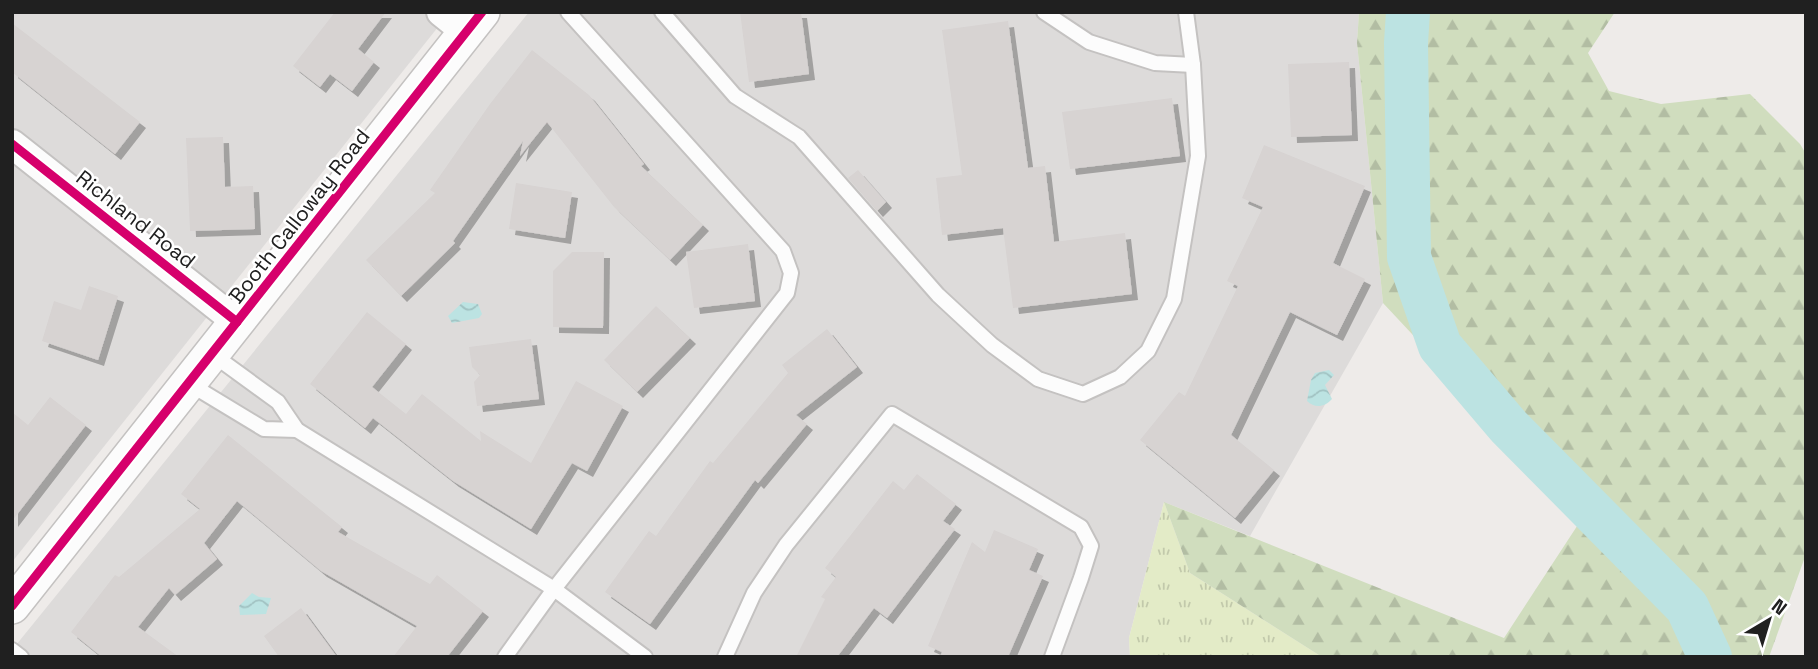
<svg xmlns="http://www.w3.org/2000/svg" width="1818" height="669" font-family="'Space Grotesk',sans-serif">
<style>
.residential{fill:#dddbda}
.grass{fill:url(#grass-tufts)}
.forest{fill:url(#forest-firs)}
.water{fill:url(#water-waves)}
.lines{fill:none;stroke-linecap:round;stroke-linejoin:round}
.river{stroke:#bce3e2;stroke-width:44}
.building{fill:#d7d3d2;filter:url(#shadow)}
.service-casing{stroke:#c4c2c1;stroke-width:18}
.minor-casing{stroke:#c4c2c1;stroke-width:32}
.tertiary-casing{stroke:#c4c2c1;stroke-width:38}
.service{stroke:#fcfcfc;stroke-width:14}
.minor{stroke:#fcfcfc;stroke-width:28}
.tertiary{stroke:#fcfcfc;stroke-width:35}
.cycleway-casing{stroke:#fff;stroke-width:13}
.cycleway{stroke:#d6006c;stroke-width:9}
.labels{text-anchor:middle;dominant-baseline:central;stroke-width:5;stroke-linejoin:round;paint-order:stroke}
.street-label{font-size:21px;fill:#202020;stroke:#fff}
</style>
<defs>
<pattern id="grass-tufts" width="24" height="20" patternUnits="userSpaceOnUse" patternTransform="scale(1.75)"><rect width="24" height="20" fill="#e3ebc7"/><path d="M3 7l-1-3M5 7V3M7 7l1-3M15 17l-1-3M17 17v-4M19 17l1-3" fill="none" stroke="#c2c9ab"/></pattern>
<pattern id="forest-firs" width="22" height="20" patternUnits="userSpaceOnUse" patternTransform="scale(1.75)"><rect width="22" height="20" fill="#d0ddbe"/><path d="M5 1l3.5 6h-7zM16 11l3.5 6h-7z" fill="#b2bda3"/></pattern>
<pattern id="water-waves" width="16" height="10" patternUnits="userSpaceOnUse" patternTransform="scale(1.75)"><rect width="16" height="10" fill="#bce3e2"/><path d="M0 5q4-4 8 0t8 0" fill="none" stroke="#a1c2c2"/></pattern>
<filter id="shadow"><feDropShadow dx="6" dy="6" stdDeviation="0" flood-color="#0004"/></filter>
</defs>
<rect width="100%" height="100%" fill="#eeebe9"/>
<g class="residential">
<path d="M 12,12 L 450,12 L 12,562 Z"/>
<path d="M 529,12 L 1359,12 L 1357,43 L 1383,303 L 1250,536 L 1164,502 L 1129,638 L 1130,657 L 12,657 L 12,650 Z"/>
</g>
<path class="grass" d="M 1164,502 L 1190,573 L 1322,657 L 1130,657 L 1129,638 Z"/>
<path class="forest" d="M 1359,12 L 1615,12 L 1588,53 L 1609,91 L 1661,104 L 1750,94 L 1800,144 L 1806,154 L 1806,554 L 1769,657 L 1322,657 L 1190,573 L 1164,502 L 1504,638 L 1583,517 L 1383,303 L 1357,43 Z"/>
<g class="water">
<path d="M 463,302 L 478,304 L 482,314 L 479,318 L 452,323 L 448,316 Z"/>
<path d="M 1329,370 L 1334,375 L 1325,385 L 1332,399 C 1325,407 1315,409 1307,401 L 1311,380 L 1315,373 Z"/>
<path d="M 252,593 L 259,597 L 271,598 L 266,614 L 240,615 L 239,606 Z"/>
</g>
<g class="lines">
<path class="river" d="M 1408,12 L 1406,43 L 1409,257 L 1440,346 L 1508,426 L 1687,607 L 1710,657"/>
</g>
<g class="building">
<path d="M 335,12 L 386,12 L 358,49 L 374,62 L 352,91 L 330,74 L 320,87 L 293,66 Z"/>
<path d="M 740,12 L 801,12 L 809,74 L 749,82 Z"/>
<path d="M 1008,21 L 1028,168 L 1045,166 L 1054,242 L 1125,233 L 1132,294 L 1013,308 L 1003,228 L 942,235 L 936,178 L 962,175 L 942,30 Z"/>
<path d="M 12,23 L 140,122 L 115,154 L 12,72 Z"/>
<path d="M 532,50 L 589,95 L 644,164 L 641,166 L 703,225 L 670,260 L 614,207 L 547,122 L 520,156 L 523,141 L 453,241 L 455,243 L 401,296 L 366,260 L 435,193 L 430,190 L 490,104 Z"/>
<path d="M 1349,62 L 1352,135 L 1291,137 L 1288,64 Z"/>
<path d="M 1172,98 L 1180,156 L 1070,169 L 1062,112 Z"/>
<path d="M 223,137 L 225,187 L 253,186 L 255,229 L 190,231 L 186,138 Z"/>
<path d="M 1264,145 L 1365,186 L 1333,263 L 1365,279 L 1337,335 L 1290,312 L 1231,435 L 1274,470 L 1235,518 L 1140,440 L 1179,392 L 1185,396 L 1238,286 L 1227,281 L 1263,207 L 1242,198 Z"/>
<path d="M 858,170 L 886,202 L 877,211 L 848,178 Z"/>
<path d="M 516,183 L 572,192 L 565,238 L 509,229 Z"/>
<path d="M 748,244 L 755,301 L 694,308 L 686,252 Z"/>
<path d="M 572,252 L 604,252 L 603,328 L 553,327 L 553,271 Z"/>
<path d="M 89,286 L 118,296 L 98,360 L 42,341 L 54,301 L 81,310 Z"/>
<path d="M 656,306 L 690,338 L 637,392 L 604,360 Z"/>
<path d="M 367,312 L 406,344 L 372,387 L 406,414 L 422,394 L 481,441 L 480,431 L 531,463 L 576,381 L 623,406 L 587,471 L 572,463 L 531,529 L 453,481 L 373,418 L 365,428 L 310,384 Z"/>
<path d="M 827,329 L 857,367 L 796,415 L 807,424 L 758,483 L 755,480 L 650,624 L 605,592 L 649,531 L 656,536 L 710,461 L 713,463 L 788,373 L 782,365 Z"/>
<path d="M 531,339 L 539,399 L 477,406 L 474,382 L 480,375 L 472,367 L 469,347 Z"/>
<path d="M 50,397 L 86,425 L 12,521 L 12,412 L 28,425 Z"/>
<path d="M 228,435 L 342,527 L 338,532 L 430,584 L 437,575 L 483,611 L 447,657 L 393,657 L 417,626 L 321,571 L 237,501 L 204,543 L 217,559 L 175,595 L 169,588 L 138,627 L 179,657 L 102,657 L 71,632 L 115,575 L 119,577 L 200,509 L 181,494 Z"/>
<path d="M 917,474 L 956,504 L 943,521 L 955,529 L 887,618 L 874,608 L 837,657 L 796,657 L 825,599 L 821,597 L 836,577 L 825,568 L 893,481 L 904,490 Z"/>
<path d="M 994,530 L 1038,549 L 1029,570 L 1043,576 L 1008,657 L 940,657 L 942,652 L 928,646 L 954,584 L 972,542 L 985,552 Z"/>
<path d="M 301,608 L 337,657 L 279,657 L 264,636 Z"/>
</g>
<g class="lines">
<defs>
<g id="service">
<path d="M 662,12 L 735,96 L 799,137 L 938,295 L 992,345 L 1038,379 L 1083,394 L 1120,377 L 1148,351 L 1174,299 L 1198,156 L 1193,65 L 1186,12"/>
<path d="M 1044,12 L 1089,42 L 1155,63 L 1193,65"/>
<path d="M 212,354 L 278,402 L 297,430 L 554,589 L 645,657"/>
<path d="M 188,383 L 264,429 L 297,430"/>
<path d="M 12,650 L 21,657"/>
<path d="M 505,657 L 554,589 L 787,293 L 791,273 L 783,251 L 568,12"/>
<path d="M 725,657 L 754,593 L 786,545 L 892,414 L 1081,527 L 1091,546 L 1081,578 L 1052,657"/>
</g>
<g id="minor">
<path d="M 441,12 L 466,32"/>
<path d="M 12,144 L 237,322"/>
</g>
<path id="tertiary" d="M 12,606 L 482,12"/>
</defs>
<use href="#service" class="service-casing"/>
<use href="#minor" class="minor-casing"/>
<use href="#tertiary" class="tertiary-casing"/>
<use href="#service" class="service"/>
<use href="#minor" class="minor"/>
<use href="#tertiary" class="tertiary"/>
<defs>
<g id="cycleway">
<path d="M 12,144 L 237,322"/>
<path d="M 12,606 L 482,12"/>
</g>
</defs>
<use href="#cycleway" class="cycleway-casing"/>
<use href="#cycleway" class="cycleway"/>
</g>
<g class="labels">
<g class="street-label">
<text transform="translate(299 216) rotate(-52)">Booth Calloway Road</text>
<text transform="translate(136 219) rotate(38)">Richland Road</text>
</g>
</g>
<rect width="1818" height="669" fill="none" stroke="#202020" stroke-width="28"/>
<g transform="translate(1769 620) rotate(38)" stroke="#ffffff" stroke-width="5" paint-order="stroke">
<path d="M0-5L12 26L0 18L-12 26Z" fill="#202020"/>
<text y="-10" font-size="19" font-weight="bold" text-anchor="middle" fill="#202020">N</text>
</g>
</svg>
